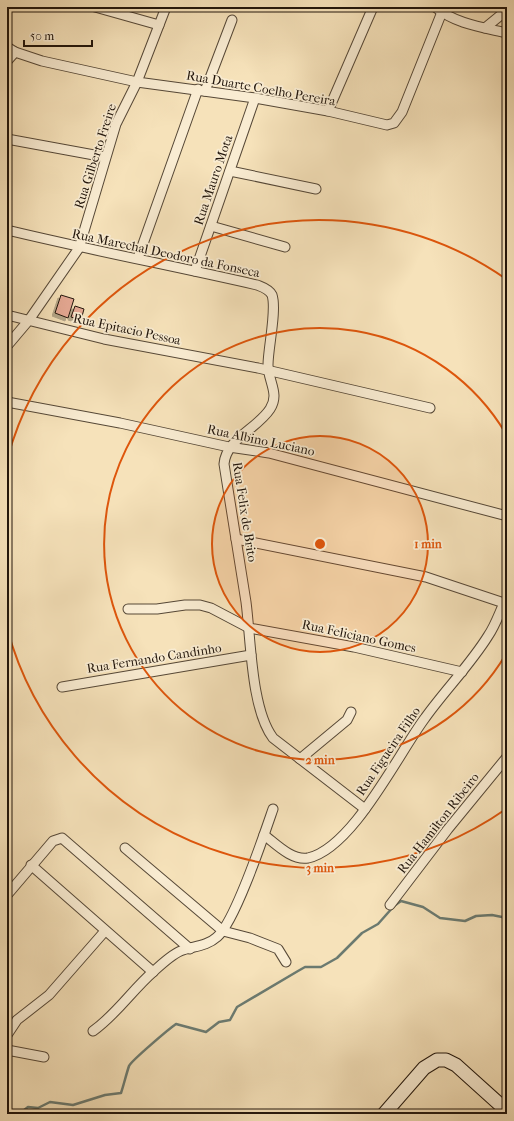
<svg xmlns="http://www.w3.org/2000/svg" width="514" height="1121" font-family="'IM FELL French Canon',serif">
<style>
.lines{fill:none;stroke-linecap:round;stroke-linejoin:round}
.stream{stroke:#6b7a70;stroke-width:2.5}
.building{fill:#e5a893;stroke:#21150b;filter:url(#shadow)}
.street-casing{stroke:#564837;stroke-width:11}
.secondary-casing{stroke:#21150b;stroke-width:15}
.street{stroke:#f9ecd2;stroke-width:9}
.secondary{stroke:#f9ecd2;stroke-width:13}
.ring{fill:none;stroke:#de560c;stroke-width:2}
.labels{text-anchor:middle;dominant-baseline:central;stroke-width:3.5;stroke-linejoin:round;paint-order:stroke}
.street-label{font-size:13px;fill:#21150b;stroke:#f9ecd2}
.centre{fill:#de560c;stroke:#f9ecd2;stroke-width:2}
.ring-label{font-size:12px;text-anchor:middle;font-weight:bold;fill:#de560c;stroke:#f9ecd2;stroke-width:3.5;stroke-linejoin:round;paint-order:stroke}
</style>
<defs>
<filter id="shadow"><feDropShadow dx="-3" dy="3" stdDeviation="0" flood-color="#0004"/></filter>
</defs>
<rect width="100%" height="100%" fill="#f6e2ba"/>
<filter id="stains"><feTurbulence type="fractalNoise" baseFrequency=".005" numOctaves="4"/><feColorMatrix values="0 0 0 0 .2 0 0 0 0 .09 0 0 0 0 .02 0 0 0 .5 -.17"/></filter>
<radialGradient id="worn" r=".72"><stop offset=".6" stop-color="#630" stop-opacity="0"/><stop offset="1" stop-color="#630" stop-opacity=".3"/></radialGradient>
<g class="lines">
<path class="stream" d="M 19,1114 L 28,1107 L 38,1108 L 50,1102 L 73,1105 L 105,1095 L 121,1093 C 124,1084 126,1075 129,1066 C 131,1061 170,1028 176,1024 L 206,1032 L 219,1022 L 230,1020 L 237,1007 L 298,971 L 305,967 L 321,967 L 337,958 L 362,933 L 378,924 L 394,906 L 401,901 L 423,907 L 440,918 L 465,921 L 476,916 L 492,915 L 507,918"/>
</g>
<g class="building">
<path d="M 61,295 L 74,299 L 68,318 L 55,313 Z"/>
<path d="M 75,306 L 84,309 L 81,320 L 71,317 Z"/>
</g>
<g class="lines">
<defs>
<g id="street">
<path d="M 95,7 L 159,25"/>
<path d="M 435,7 C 456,24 481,27 507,33"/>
<path d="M 485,28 L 507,10"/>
<path d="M 7,47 L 15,52 L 42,61 L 137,82 L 255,98 L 328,111 L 387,125 L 394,123 L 402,112 L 442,12"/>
<path d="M 7,61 L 15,52"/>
<path d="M 205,91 L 232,20"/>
<path d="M 328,111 L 373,7"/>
<path d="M 7,139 L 105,157"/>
<path d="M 230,171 L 316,189"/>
<path d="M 211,226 L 285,247"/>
<path d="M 7,230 C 90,250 174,266 257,285 C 262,287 269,289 272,295 C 277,310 268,348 268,365 C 268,381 280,394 270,409 C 257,429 226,439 224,464 C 231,510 239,556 246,602 C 251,640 251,709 273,738 L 365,809"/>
<path d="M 138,258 L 198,89"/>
<path d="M 195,271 L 255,98"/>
<path d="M 7,315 L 104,339 L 258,368 L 430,408"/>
<path d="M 7,346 L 29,320 L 79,248 L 116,124 L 137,82 L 166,7"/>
<path d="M 7,402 L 120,423 L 229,447 L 269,453 L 507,516"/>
<path d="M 236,539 L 426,577 L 507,604"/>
<path d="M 128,609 L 157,609 L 185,605 L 200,605 L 211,608 L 249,628 L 354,647 L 462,672"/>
<path d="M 62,687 L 251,655"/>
<path d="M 300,759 L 347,720 L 351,712"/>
<path d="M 264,835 C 276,844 292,861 308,858 C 353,848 398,754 425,718 C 445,690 470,665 488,636 C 495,626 499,614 504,603"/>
<path d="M 125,848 L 223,931 L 250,938 L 278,949 L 286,962"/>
<path d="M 31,865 L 153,972"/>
<path d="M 7,895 L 53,841 L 62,838 L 190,949"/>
<path d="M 390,905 L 448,829 L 507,757"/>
<path d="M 93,1031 C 117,1014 132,990 154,971 C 162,964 173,953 183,950 C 195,946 207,946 217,937 C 235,922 264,835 273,809"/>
<path d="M 7,1035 L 17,1020 L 49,995 L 105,931"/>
<path d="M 7,1050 L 44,1057"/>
</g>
<path id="secondary" d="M 384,1114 L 424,1068 L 437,1060 L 446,1060 L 456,1065 L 507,1111"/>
</defs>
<use href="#street" class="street-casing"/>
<use href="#secondary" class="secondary-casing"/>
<use href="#street" class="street"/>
<use href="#secondary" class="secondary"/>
</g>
<circle cx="320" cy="544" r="108" fill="#de560c" fill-opacity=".12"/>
<g class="ring">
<circle cx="320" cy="544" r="108"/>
<path d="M506 654A216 216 0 1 1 506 434"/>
<path d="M506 809A324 324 0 0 1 7 628M7 460A324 324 0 0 1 506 279"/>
</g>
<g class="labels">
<g class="street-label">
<text transform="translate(261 88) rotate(10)">Rua Duarte Coelho Pereira</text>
<text transform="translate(95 156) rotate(-72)">Rua Gilberto Freire</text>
<text transform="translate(213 180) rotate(-71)">Rua Mauro Mota</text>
<text transform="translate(166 253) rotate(12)">Rua Marechal Deodoro da Fonseca</text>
<text transform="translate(127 329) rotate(12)">Rua Epitacio Pessoa</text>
<text transform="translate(261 440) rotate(12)">Rua Albino Luciano</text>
<text transform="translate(245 512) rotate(81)">Rua Felix de Brito</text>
<text transform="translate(359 636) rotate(12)">Rua Feliciano Gomes</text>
<text transform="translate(154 658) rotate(-9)">Rua Fernando Candinho</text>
<text transform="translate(388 751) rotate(-56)">Rua Figueira Filho</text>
<text transform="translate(438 823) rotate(-52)">Rua Hamilton Ribeiro</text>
</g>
</g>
<circle cx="320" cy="544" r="6" class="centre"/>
<g class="ring-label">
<text x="428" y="548">1 min</text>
<text x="320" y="764">2 min</text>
<text x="320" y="872">3 min</text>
</g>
<rect width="514" height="1121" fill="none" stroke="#f6e2ba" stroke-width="24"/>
<rect x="8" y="8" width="498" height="1105" fill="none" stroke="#21150b" stroke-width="2"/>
<rect x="12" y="12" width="490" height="1097" fill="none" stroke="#21150b"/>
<path d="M24 40v6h68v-6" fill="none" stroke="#21150b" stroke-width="2"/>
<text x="30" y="40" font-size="12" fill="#21150b" stroke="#f9ecd2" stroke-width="3" paint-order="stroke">50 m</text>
<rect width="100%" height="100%" filter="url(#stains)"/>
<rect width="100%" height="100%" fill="url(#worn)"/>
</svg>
